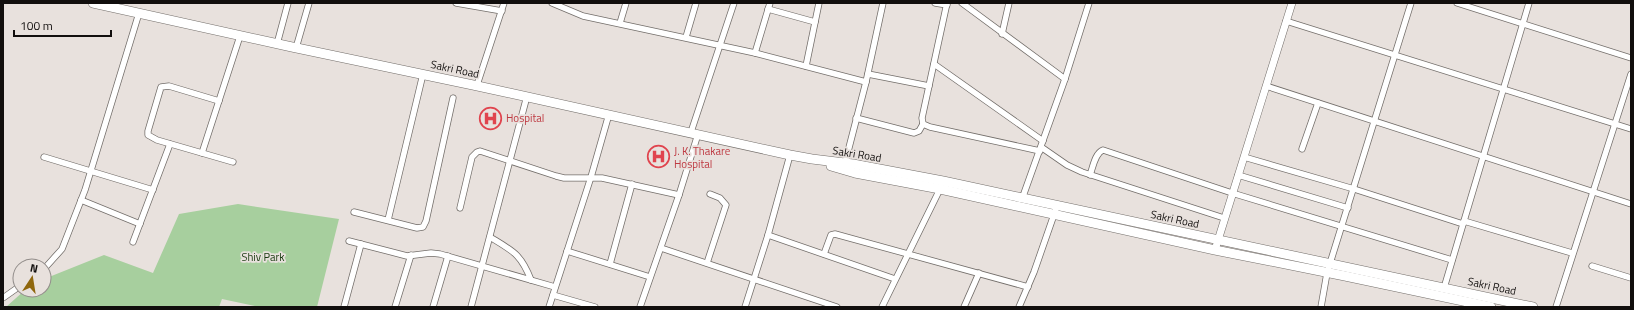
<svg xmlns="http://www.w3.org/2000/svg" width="1634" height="310" font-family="'Titillium Web',sans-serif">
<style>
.green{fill:#a7cf9e}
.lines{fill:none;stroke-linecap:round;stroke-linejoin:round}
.minor-casing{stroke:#736e6a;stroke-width:7}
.tertiary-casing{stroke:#736e6a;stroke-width:8}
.primary-casing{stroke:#736e6a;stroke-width:10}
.minor{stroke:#fff;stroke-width:5.5}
.tertiary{stroke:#fff;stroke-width:7}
.primary{stroke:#fff;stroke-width:9}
.labels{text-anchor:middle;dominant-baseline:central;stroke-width:3.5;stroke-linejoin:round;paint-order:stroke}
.street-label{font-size:11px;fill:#110e0d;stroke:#e8e1dd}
.health-label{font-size:11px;fill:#be3a42;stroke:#e8e1dd;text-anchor:start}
.park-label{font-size:11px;fill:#16380d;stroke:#e8e1dd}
</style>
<rect width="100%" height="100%" fill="#e8e1dd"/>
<path class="green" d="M 238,204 L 339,219 L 317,307 L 260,307 L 222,299 L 219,307 L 6,307 L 25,290 L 44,290 L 44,279 L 104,255 L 153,273 L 179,214 Z"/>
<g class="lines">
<defs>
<g id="minor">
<path d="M 456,3 L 502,11"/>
<path d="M 552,3 L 583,16 L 755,53 L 866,82"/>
<path d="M 935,3 L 947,5"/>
<path d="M 947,3 L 922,118 L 923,124 L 930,127 L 1040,151"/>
<path d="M 962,3 L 1065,79"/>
<path d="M 1457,3 L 1631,58"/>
<path d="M 768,9 L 815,22"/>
<path d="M 1286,21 L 1631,129"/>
<path d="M 620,23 L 626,3"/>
<path d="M 1002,34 L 1009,3"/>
<path d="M 686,37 L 696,3"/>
<path d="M 277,44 L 288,3"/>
<path d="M 296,48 L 309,3"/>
<path d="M 755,53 L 770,3"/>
<path d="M 934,64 L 1043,141"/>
<path d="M 806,66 L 819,3"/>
<path d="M 868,74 L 929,86"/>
<path d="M 477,85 L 504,3"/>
<path d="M 1266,86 L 1631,204"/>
<path d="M 219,101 L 169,86 L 161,87 L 148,131 L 148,135 L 157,140 L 233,162"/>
<path d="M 856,118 L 914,133 L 919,131 L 923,124"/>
<path d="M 691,132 L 734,3"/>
<path d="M 1041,147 L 1067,165 L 1082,172 L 1224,218"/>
<path d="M 1302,149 L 1318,103"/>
<path d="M 202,153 L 240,36"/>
<path d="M 44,157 L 153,190"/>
<path d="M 1244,157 L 1354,189 L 1463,224"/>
<path d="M 845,163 L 866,82 L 883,3"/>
<path d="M 1090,175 C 1093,167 1095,153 1103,150 L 1232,193 L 1452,260"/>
<path d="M 1238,175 L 1348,208"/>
<path d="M 1022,199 L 1065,79 L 1089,3"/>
<path d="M 81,200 L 140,224"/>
<path d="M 460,208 L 472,157 L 477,152 L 480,151 L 556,176 L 564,178 L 602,178 L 679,195"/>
<path d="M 354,212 L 417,228 L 423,227 L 426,221 L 453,98"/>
<path d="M 388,220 L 423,74"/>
<path d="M 1464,221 L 1572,253"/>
<path d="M 768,235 L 895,279"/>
<path d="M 490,237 C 513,251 521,254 531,280"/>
<path d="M 349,241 L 407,256 L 431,253 L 440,254 L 555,287"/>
<path d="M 133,242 L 170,144"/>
<path d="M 661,248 L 837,307"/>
<path d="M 567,251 L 650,277"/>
<path d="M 824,254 L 831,235 L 835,234 L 1028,287"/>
<path d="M 707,263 L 726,205 L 720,198 L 710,194"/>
<path d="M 610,264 L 632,184"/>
<path d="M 1592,266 L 1631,278"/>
<path d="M 44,269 L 62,249 L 85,190 L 139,13"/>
<path d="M 1444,288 L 1529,3"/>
<path d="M 553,295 L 595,307"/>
<path d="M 3,298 L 20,286"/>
<path d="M 344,307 L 361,244"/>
<path d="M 395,307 L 411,255"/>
<path d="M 433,307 L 448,256"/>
<path d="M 471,307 L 527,96"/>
<path d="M 549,307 L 591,177 L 609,114"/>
<path d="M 640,307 L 679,195 L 698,134"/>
<path d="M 745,307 L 768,235 L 790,155"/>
<path d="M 882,307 L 941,187"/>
<path d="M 964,307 L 979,273"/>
<path d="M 1019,307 L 1034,272 L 1057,206"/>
<path d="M 1321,307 L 1327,273 L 1411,3"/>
<path d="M 1556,307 L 1631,74"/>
</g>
<path id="tertiary" d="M 1215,250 L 1292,3"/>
<g id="primary">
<path d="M 93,3 L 292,47 L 473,85 L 790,155 L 812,159 L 853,164 L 943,181 L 1533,307"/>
<path d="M 831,166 L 855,173 L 940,189 L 1215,250 L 1345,276 L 1491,307"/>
</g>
</defs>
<use href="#minor" class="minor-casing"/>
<use href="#tertiary" class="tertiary-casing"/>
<use href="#primary" class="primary-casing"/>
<use href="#minor" class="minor"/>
<use href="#tertiary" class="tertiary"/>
<use href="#primary" class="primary"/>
</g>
<defs>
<symbol id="hospital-ring" viewBox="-11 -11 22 22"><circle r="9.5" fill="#e8e1dd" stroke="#e0444e" stroke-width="1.5"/><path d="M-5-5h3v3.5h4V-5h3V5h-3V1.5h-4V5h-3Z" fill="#e0444e"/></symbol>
</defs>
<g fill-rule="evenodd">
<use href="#hospital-ring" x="478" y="106" width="25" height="25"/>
<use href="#hospital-ring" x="646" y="144" width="25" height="25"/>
</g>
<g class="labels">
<g class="street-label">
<text transform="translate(455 69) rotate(12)">Sakri Road</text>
<text transform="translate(857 154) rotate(9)">Sakri Road</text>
<text transform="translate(1175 219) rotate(12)">Sakri Road</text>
<text transform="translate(1492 286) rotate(12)">Sakri Road</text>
</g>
<g class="health-label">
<text x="506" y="118">Hospital</text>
<text x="674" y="151">J. K. Thakare<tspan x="674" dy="13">Hospital</tspan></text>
</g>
<g class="park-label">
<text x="263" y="257">Shiv Park</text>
</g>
</g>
<rect width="1634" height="310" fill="none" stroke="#110e0d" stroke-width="8"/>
<g transform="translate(32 278) rotate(12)"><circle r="19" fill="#e8e1dd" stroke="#928d8a"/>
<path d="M0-3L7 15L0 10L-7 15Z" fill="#8f670d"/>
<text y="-6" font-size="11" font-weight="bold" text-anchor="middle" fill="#110e0d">N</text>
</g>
<path d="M14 30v6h97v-6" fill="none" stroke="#110e0d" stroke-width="2"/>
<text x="20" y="30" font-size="12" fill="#110e0d" stroke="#e8e1dd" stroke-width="3" paint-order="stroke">100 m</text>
</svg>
